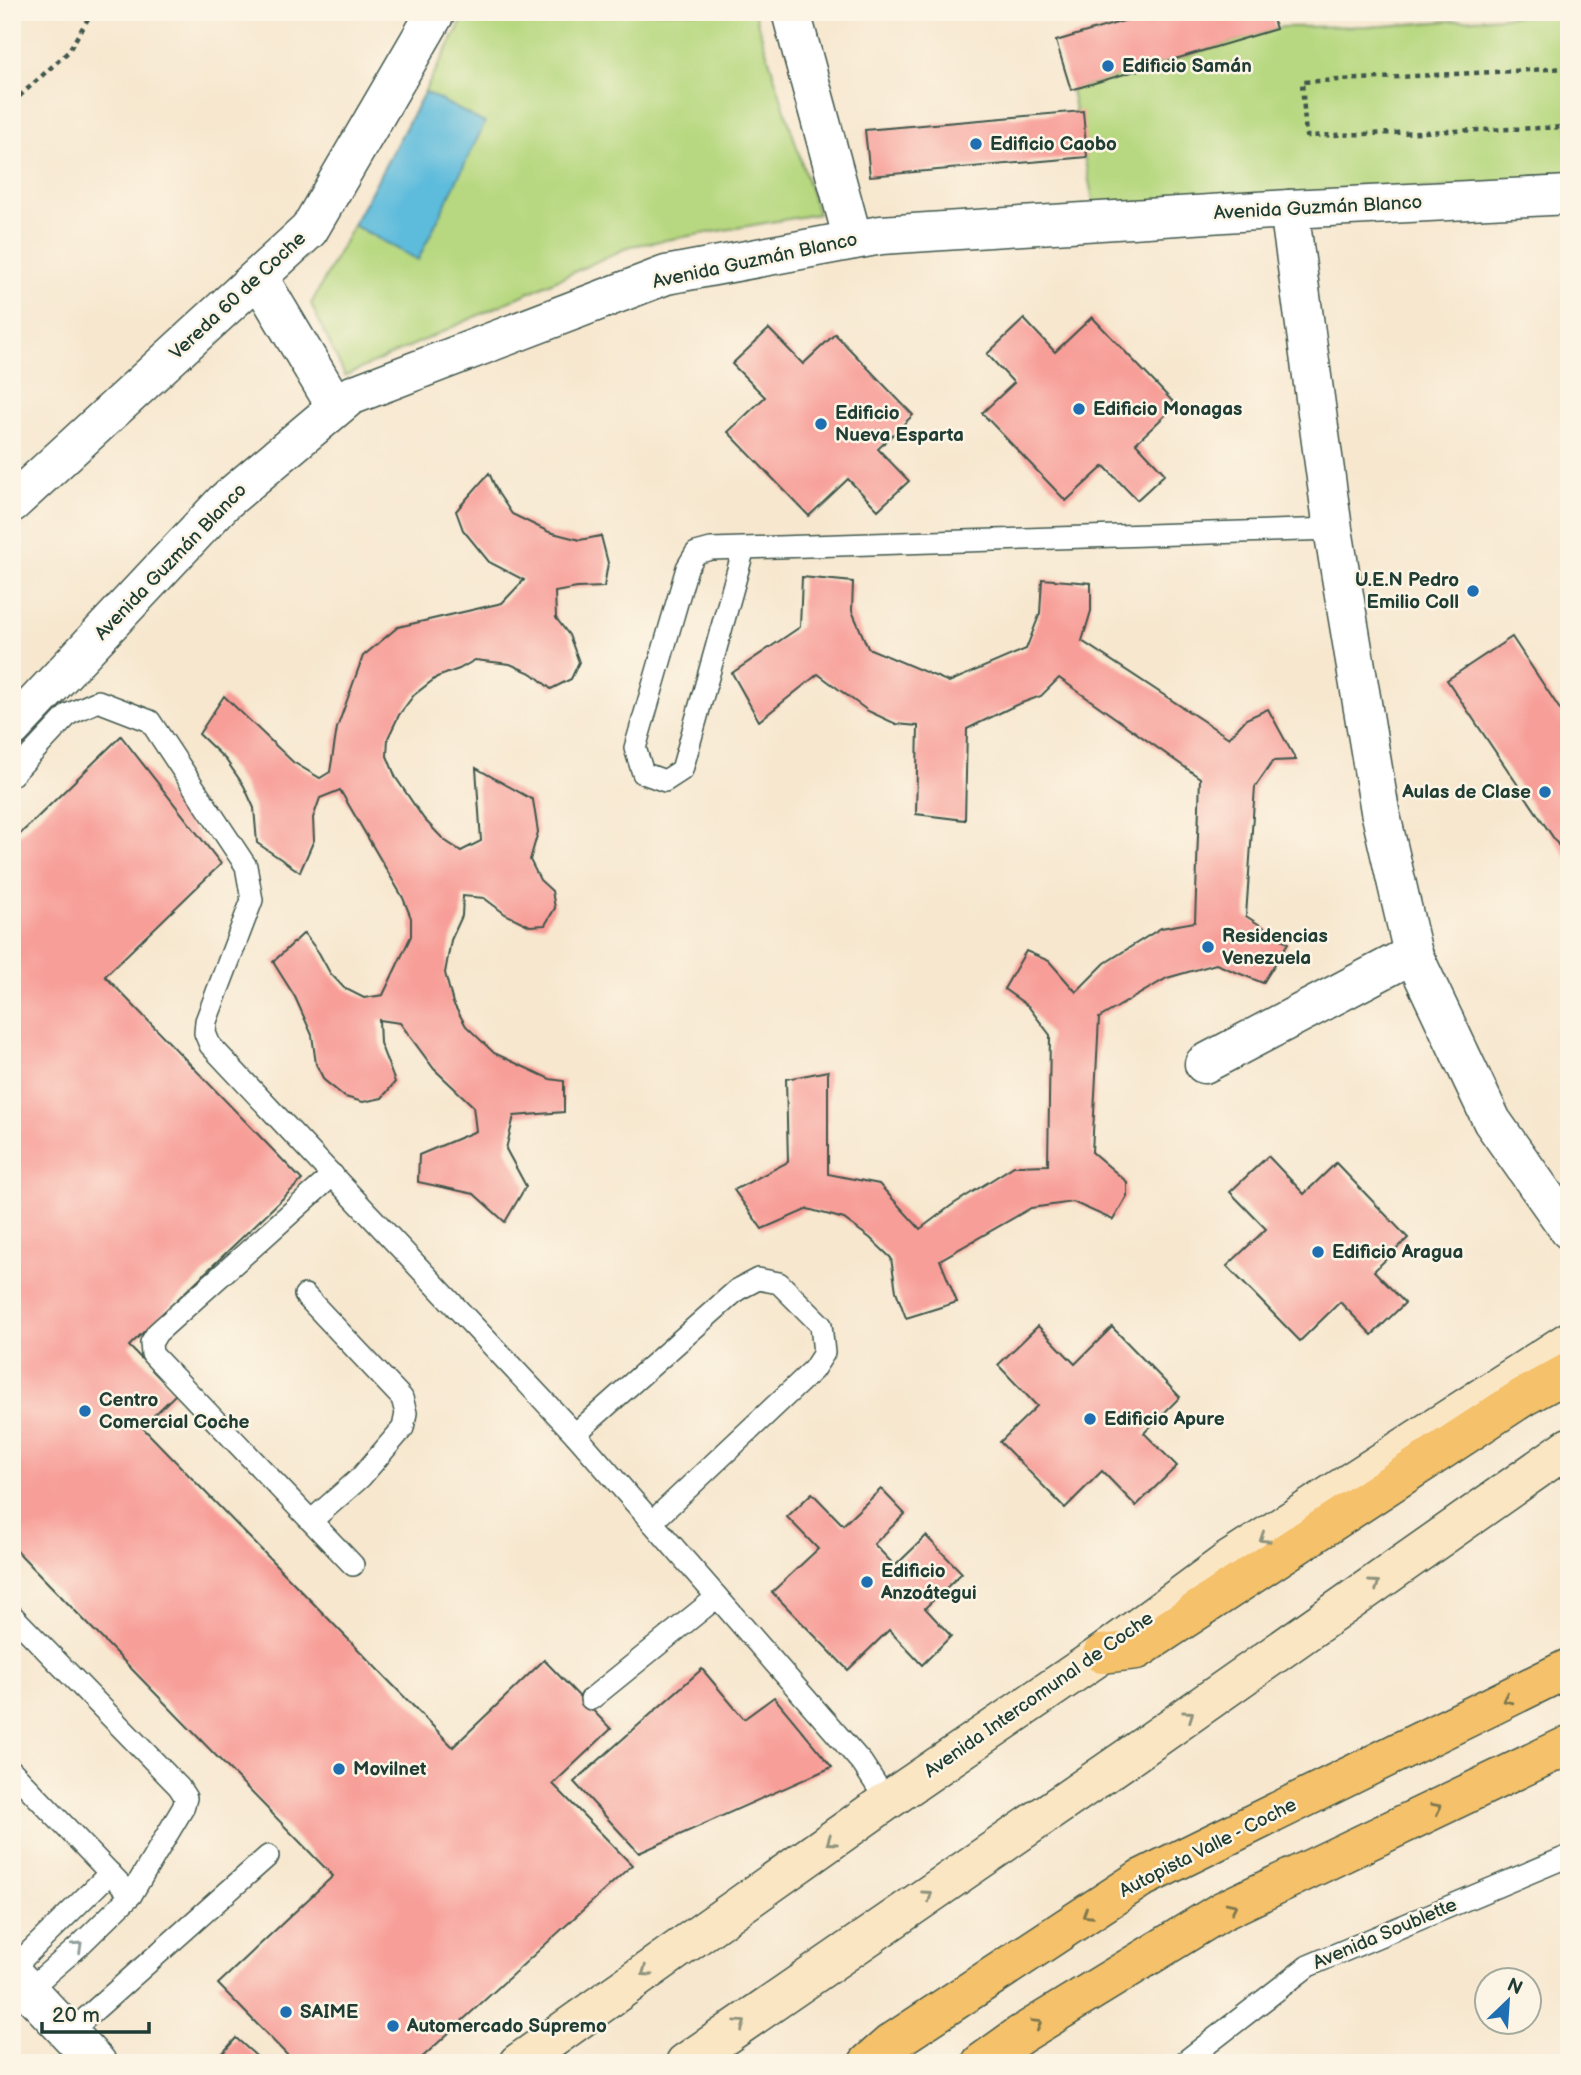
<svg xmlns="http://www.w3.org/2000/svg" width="1581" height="2075" font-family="'Balsamiq Sans',sans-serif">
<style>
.green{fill:#b7d880;stroke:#6b8a5a;stroke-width:2}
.water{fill:#5dbbdc;stroke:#3e7c88;stroke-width:2}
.building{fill:#f79e98}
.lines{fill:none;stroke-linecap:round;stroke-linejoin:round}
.lane-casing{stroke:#3f564b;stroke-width:24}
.street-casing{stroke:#3f564b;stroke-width:41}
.secondary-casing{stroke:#3f564b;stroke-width:41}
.highway-casing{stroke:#3f564b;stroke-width:41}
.path{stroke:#3f564b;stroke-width:4.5;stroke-dasharray:5 5;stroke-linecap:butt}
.lane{stroke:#fff;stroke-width:21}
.street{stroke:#fff;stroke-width:38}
.secondary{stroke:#fbe6c4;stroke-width:38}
.highway{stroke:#f5c16b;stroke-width:38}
.oneway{stroke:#8d927c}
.oneway2{stroke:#7f784d}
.oneway3{stroke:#8f9e9a}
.poi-dot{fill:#1f6fb2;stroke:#fcf5e5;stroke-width:2.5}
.labels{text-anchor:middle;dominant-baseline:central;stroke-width:5;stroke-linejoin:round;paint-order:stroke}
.poi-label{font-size:19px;font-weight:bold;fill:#1f3d34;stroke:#fcf5e5;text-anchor:start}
.street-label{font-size:19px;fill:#1f3d34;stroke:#fcf5e5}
</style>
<rect width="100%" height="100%" fill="#fcf5e5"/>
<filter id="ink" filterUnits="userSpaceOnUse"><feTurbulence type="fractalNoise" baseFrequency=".0143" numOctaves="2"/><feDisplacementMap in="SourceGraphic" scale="14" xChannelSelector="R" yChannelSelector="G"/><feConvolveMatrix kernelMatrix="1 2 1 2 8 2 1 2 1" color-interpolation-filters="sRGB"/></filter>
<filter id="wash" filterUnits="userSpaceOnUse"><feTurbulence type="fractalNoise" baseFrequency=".00686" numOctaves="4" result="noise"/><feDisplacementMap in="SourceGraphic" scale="28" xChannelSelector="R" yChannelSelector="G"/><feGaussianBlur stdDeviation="1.57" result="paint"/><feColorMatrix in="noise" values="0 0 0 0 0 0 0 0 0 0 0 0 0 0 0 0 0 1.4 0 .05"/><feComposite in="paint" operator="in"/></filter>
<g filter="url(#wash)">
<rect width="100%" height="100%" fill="#f7e7cf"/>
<g class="green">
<path d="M 467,12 L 754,12 L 818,214 L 631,246 L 345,376 L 311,304 Z"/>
<path d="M 1569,12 L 1569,181 L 1094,206 L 1071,90 L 1282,27 L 1383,26 Z"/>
</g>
<path class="water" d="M 425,92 L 485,123 L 418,260 L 353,225 Z"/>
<g id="blocks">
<g class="building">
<path d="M 1154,12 L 1271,12 L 1276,29 L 1071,90 L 1056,41 Z"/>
<path d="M 1083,111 L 1087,157 L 870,176 L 865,130 Z"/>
<path d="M 1092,317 L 1176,405 L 1136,443 L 1165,474 L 1137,500 L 1104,466 L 1066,501 L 982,413 L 1014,383 L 987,354 L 1024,319 L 1055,352 Z"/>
<path d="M 769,329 L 803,364 L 835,334 L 913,415 L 878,449 L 909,481 L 878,510 L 848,479 L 809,516 L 728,432 L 765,397 L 732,364 Z"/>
<path d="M 489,473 L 498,493 L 512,514 L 549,532 L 580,540 L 601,536 L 608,563 L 604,587 L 577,588 L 555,592 L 556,618 L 569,635 L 579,662 L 571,679 L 551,689 L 533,674 L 510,664 L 475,660 L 459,669 L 437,677 L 414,695 L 399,715 L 388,738 L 387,756 L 396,778 L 424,819 L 444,840 L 461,851 L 481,841 L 476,768 L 533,800 L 538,832 L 530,860 L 540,880 L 552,891 L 555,908 L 545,925 L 530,926 L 505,914 L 484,898 L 463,896 L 462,916 L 451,940 L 445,973 L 453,1003 L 466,1026 L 494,1053 L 550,1079 L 564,1081 L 564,1112 L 514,1116 L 506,1149 L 526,1186 L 505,1222 L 474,1194 L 418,1182 L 419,1155 L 476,1131 L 473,1106 L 434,1069 L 400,1023 L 379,1020 L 380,1043 L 395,1082 L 382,1098 L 363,1102 L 345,1097 L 324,1080 L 316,1064 L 312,1035 L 295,997 L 273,962 L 304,933 L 319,953 L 330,973 L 344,988 L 364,998 L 383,995 L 411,936 L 411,918 L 403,898 L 340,790 L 320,798 L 313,818 L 314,840 L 300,872 L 257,843 L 254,808 L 244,786 L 226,760 L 199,734 L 224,696 L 293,762 L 320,778 L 330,772 L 337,728 L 363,656 L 398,627 L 502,603 L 524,580 L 489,562 L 463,530 L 456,511 Z"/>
<path d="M 802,577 L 853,582 L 852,611 L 868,648 L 949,682 L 1026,649 L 1040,613 L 1042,579 L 1091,583 L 1091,611 L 1082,641 L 1229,738 L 1246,719 L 1268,709 L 1296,760 L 1273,761 L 1255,787 L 1246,916 L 1288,943 L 1263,983 L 1216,964 L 1167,978 L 1099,1018 L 1092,1152 L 1127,1182 L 1127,1196 L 1113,1220 L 1073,1202 L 1031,1208 L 940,1260 L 957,1302 L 906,1318 L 896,1291 L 891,1258 L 870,1238 L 844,1219 L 808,1209 L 762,1229 L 734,1190 L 788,1162 L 786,1079 L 828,1071 L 828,1174 L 879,1184 L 920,1229 L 952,1205 L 1014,1166 L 1048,1165 L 1050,1035 L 1028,1006 L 1004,989 L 1026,951 L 1049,961 L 1076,992 L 1105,963 L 1161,928 L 1195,922 L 1200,778 L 1059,678 L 1041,696 L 1016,705 L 967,729 L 965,820 L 916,814 L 918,726 L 896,724 L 868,711 L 818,674 L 759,721 L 732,673 L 800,627 Z"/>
<path d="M 1512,637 L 1569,723 L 1569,861 L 1447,680 Z"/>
<path d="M 121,736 L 221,864 L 105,976 L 302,1180 L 129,1346 L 176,1394 L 142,1427 L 453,1747 L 544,1660 L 611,1729 L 553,1784 L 632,1865 L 416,2063 L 295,2063 L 218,1984 L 333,1876 L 12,1546 L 12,842 Z"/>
<path d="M 1268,1156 L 1304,1194 L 1336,1163 L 1408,1238 L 1374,1271 L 1405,1303 L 1372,1335 L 1340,1302 L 1300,1341 L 1227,1266 L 1266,1229 L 1230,1192 Z"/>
<path d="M 1038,1326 L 1075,1364 L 1112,1327 L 1180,1397 L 1144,1433 L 1177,1466 L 1136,1506 L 1102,1471 L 1065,1508 L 1000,1442 L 1037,1406 L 998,1365 Z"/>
<path d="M 881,1489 L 905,1514 L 874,1544 L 895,1566 L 926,1536 L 962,1573 L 925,1608 L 951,1636 L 922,1665 L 889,1630 L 848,1670 L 772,1592 L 818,1549 L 787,1517 L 812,1493 L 843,1525 Z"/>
<path d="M 702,1669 L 744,1719 L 774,1697 L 832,1767 L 639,1853 L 574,1782 Z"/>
<path d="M 236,2038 L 264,2063 L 214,2063 Z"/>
</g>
</g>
</g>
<g filter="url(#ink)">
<use href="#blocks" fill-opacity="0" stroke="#3f564b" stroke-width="2"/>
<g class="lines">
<defs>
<g id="lane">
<path d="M 744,548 L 682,770 L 665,781 L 643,773 L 635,748 L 687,568 L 696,553 L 711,549 L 744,548 L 1333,529"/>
<path d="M 12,775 L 69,714 L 98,701 L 150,721 L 246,866 L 252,900 L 206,1021 L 205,1033 L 210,1045 L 575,1434 L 862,1763 L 887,1801"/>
<path d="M 333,1175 L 157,1333 L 151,1343 L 152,1354 L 353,1565"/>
<path d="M 305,1295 L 402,1398 L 406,1413 L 403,1428 L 361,1477 L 311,1521"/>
<path d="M 575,1434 L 737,1290 L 758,1279 L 779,1283 L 821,1325 L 824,1353 L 813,1370 L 652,1522"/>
<path d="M 12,1615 L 179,1787 L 186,1798 L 183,1808 L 131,1895 L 79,1946 L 27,1991"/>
<path d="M 591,1699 L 717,1597"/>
<path d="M 12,1771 L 131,1895"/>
<path d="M 12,1969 L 110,1873"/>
<path d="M 69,2033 L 268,1856"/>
<path d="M 1183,2063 L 1308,1966 L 1569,1856"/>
</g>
<g id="street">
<path d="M 791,12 L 853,240"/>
<path d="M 1289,209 L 1333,529 L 1380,811 L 1413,954 L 1492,1121 L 1569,1230"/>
<path d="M 259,278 L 336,407"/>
<path d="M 12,503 L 309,230 L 436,12"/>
<path d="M 12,728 L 224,502 L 350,396 L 666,275 L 881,235 L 1289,209 L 1569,195"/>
<path d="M 1204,1064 L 1413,954"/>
<path d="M 12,1973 L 97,2063"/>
</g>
<g id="secondary">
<path d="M 518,2063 L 887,1801 L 1102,1654 L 1228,1561 L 1569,1341"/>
<path d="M 685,2063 L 1133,1754 L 1569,1447"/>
</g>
<g id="highway">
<path d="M 1102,1654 L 1137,1650 L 1523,1397 L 1569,1372"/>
<path d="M 868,2063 L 891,2043 L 1140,1879 L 1569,1668"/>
<path d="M 981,2063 L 1020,2035 L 1222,1911 L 1569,1745"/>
</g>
</defs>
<use href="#lane" class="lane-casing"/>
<use href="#street" class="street-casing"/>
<use href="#secondary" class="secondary-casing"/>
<use href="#highway" class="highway-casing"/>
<g class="path">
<path d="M 1569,68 L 1302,82 L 1306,136 L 1569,127"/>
<path d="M 12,103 L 68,52 L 92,12"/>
</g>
<use href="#lane" class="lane"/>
<use href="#street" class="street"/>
<use href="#secondary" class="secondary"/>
<use href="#highway" class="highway"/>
</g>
<defs><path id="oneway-chevron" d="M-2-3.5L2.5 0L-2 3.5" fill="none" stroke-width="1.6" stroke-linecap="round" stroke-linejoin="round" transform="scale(1.75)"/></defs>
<g class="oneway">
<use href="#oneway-chevron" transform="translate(1264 1538) rotate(147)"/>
<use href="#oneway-chevron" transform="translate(1375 1584) rotate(-35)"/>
<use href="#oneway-chevron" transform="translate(1189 1715) rotate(-35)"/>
<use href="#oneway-chevron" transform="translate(831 1841) rotate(145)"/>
<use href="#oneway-chevron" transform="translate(928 1895) rotate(-35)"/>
<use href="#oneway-chevron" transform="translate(646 1972) rotate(145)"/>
<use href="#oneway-chevron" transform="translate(741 2024) rotate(-34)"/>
</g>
<g class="oneway2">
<use href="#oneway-chevron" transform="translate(1507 1699) rotate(154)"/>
<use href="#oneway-chevron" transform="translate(1437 1808) rotate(-26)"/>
<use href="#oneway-chevron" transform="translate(1232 1907) rotate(-26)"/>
<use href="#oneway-chevron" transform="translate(1087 1914) rotate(147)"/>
<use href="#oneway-chevron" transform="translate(1037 2024) rotate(-32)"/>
</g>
<use class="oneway3" href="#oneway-chevron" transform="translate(78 1946) rotate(-43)"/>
</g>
<g class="poi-dot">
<circle cx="1108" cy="66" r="7"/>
<circle cx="976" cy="144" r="7"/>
<circle cx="1079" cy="409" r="7"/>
<circle cx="821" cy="424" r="7"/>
<circle cx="1473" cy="591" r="7"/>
<circle cx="1545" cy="792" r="7"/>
<circle cx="1208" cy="947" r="7"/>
<circle cx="1318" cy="1252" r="7"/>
<circle cx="85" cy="1411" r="7"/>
<circle cx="1090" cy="1419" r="7"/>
<circle cx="867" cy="1582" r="7"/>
<circle cx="339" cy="1769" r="7"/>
<circle cx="286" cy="2012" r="7"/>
<circle cx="393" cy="2026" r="7"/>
</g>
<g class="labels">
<g class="poi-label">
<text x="1122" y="66">Edificio Samán</text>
<text x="990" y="144">Edificio Caobo</text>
<text x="1093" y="409">Edificio Monagas</text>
<text x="835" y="413">Edificio<tspan x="835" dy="22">Nueva Esparta</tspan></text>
<text x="1459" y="580" text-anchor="end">U.E.N Pedro<tspan x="1459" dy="22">Emilio Coll</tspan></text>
<text x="1531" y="792" text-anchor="end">Aulas de Clase</text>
<text x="1222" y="936">Residencias<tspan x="1222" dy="22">Venezuela</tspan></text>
<text x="1332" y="1252">Edificio Aragua</text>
<text x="99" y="1400">Centro<tspan x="99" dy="22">Comercial Coche</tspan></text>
<text x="1104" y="1419">Edificio Apure</text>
<text x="881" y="1571">Edificio<tspan x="881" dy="22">Anzoátegui</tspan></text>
<text x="353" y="1769">Movilnet</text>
<text x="300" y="2012">SAIME</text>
<text x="407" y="2026">Automercado Supremo</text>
</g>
<g class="street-label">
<text transform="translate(1318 208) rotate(-3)">Avenida Guzmán Blanco</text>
<text transform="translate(755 261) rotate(-12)">Avenida Guzmán Blanco</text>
<text transform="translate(238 296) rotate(-43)">Vereda 60 de Coche</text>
<text transform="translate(171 562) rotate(-46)">Avenida Guzmán Blanco</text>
<text transform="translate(1039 1695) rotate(-35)">Avenida Intercomunal de Coche</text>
<text transform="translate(1208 1848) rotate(-27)">Autopista Valle - Coche</text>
<text transform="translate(1385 1934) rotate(-23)">Avenida Soublette</text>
</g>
</g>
<rect width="1581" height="2075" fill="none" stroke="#fcf5e5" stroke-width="42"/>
<g transform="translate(1508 2001) rotate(25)"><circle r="33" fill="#fcf5e5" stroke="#a4ab9e" stroke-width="2"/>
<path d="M0-5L12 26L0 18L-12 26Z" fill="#1f6fb2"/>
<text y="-10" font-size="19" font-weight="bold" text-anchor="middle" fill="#1f3d34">N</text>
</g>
<path d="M42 2022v10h107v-10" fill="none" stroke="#1f3d34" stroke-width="3.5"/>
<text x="52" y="2022" font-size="21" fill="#1f3d34" stroke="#fcf5e5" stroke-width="5" paint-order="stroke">20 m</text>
</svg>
